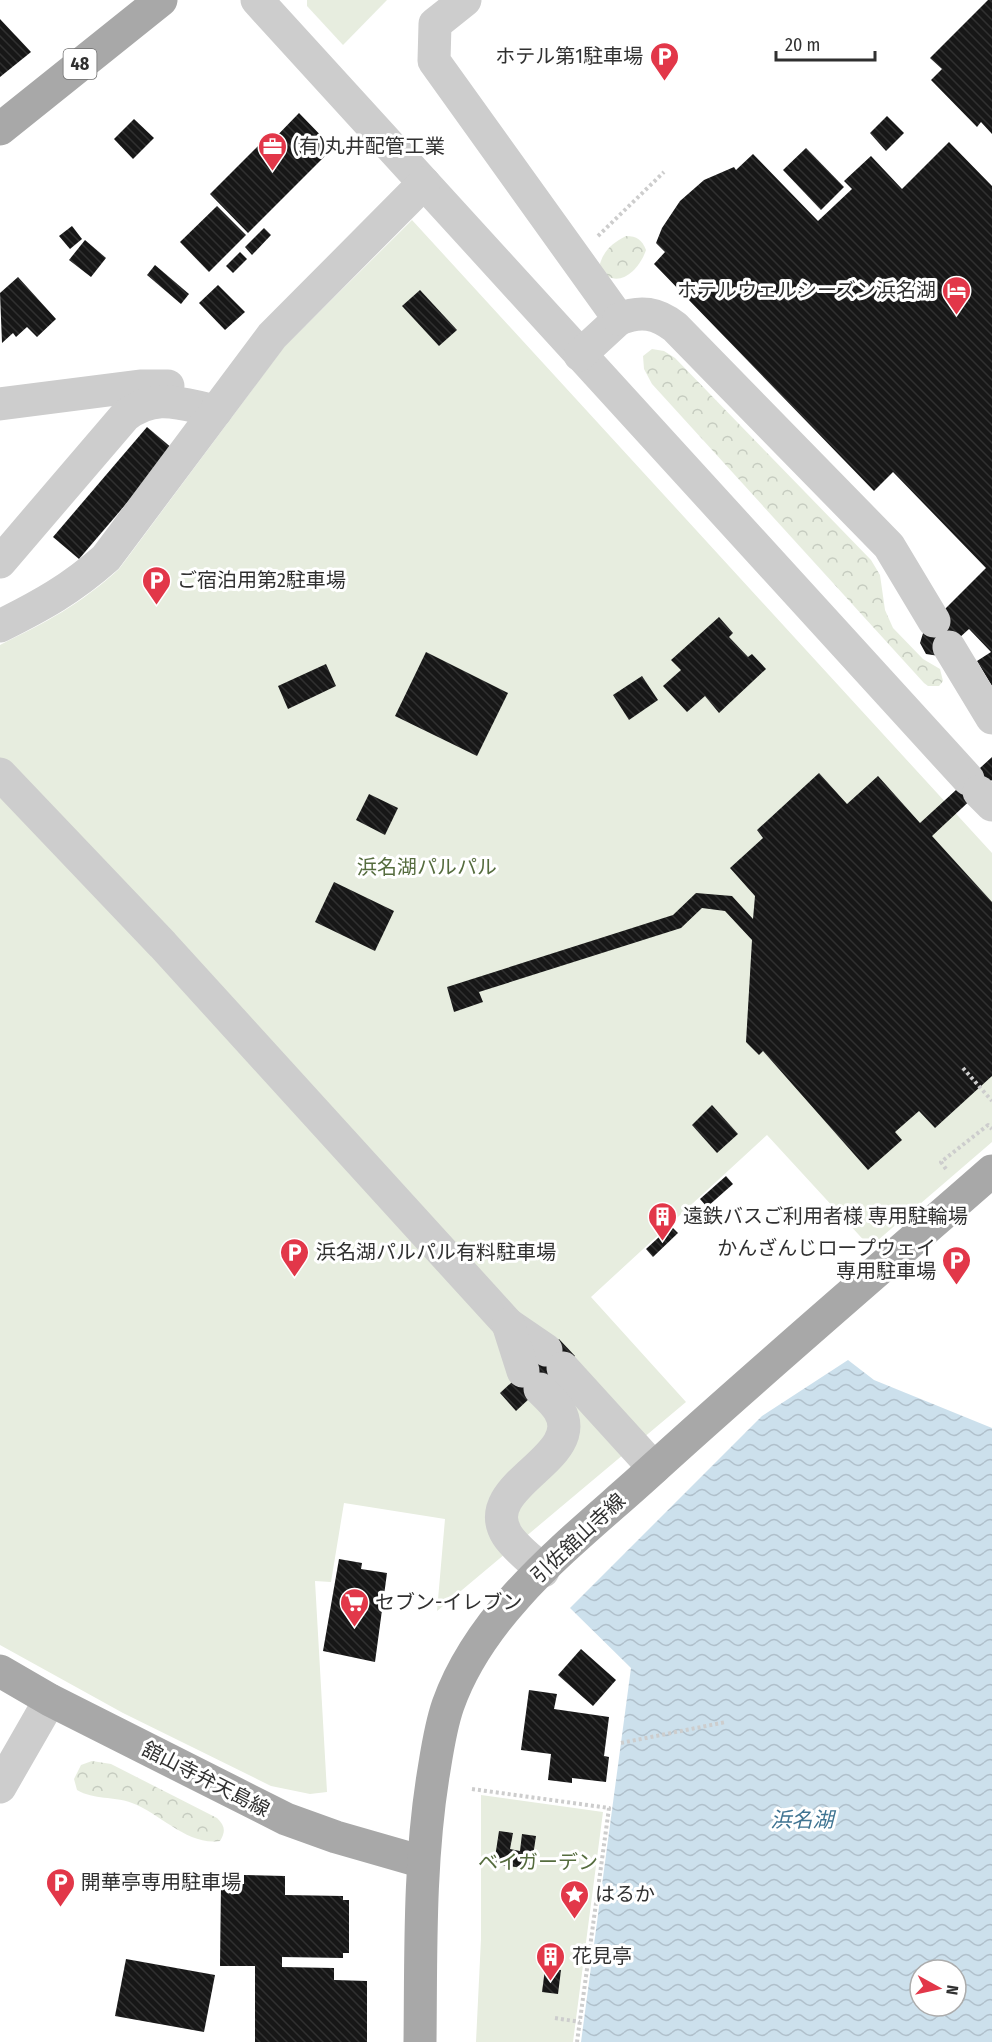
<svg xmlns="http://www.w3.org/2000/svg" width="992" height="2042" font-family="'Fira Sans Condensed','Noto Sans JP',sans-serif">
<style>
.green{fill:#e7eddf}
.forest{fill:url(#forest-crowns)}
.water{fill:url(#water-waves);fill-rule:evenodd}
.building{fill:url(#building-back-hatch)}
.lines{fill:none;stroke-linecap:round;stroke-linejoin:round}
.path{stroke:#cdcdcd;stroke-width:4;stroke-dasharray:3 3;stroke-linecap:butt}
.minor{stroke:#cdcdcd;stroke-width:33}
.major{stroke:#a8a8a8;stroke-width:33}
.labels{text-anchor:middle;dominant-baseline:central;stroke-width:6;stroke-linejoin:round;paint-order:stroke}
.shield{fill:#fff;stroke:#6e6e6e;stroke-width:1.5}
.shield-label{font-size:18px;font-weight:bold;fill:#303030}
.poi-label{font-size:20px;fill:#303030;stroke:#fff;text-anchor:start}
.park-label{font-size:20px;fill:#556c3e;stroke:#fff}
.street-label{font-size:20px;fill:#303030;stroke:#fff}
.water-label{font-size:21px;font-style:italic;fill:#3f7492;stroke:#fff}
</style>
<defs>
<pattern id="forest-crowns" width="20" height="18" patternUnits="userSpaceOnUse" patternTransform="scale(1.5)"><rect width="20" height="18" fill="#e7eddf"/><path d="M2 6a3 3 0 1 1 6 0M12 15a3 3 0 1 1 6 0" fill="none" stroke="#c6ccc0"/></pattern>
<pattern id="water-waves" width="16" height="10" patternUnits="userSpaceOnUse" patternTransform="scale(1.5)"><rect width="16" height="10" fill="#cce0ec"/><path d="M0 5q4-4 8 0t8 0" fill="none" stroke="#b0c0cb"/></pattern>
<pattern id="building-back-hatch" width="6" height="6" patternUnits="userSpaceOnUse" patternTransform="scale(1.5)"><rect width="6" height="6" fill="#171717"/><path d="M-1 5l2 2M0 0l6 6M5-1l2 2" fill="none" stroke="#303030"/></pattern>
</defs>
<rect width="100%" height="100%" fill="#fff"/>
<g class="green">
<path d="M 307,0 L 387,0 L 343,45 L 307,6 Z"/>
<path d="M 412,220 L 992,853 L 992,1142 L 870,1247 L 767,1135 L 591,1297 L 686,1402 L 437,1611 L 445,1519 L 344,1503 L 331,1582 L 315,1581 L 327,1792 L 310,1794 L 271,1786 L 123,1713 L 0,1645 L 0,645 C 48,621 78,606 119,569 L 284,347 Z"/>
<path d="M 481,1795 L 603,1812 L 573,2042 L 476,2042 L 481,1939 Z"/>
</g>
<g class="forest">
<path d="M 626,236 C 637,236 642,240 646,250 C 639,271 616,292 599,268 C 602,252 612,243 626,236 Z"/>
<path d="M 652,349 L 664,351 L 675,358 L 871,560 L 880,575 L 885,610 L 893,628 L 923,659 L 940,669 L 943,681 L 939,686 L 928,686 L 924,683 L 652,384 L 644,369 L 643,356 Z"/>
<path d="M 92,1761 L 111,1764 L 217,1818 C 225,1826 226,1831 220,1841 C 188,1846 161,1814 132,1803 C 114,1796 94,1800 77,1790 L 74,1779 L 81,1765 Z"/>
</g>
<path class="water" d="M 848,1360 L 874,1380 L 992,1428 L 992,2042 L 581,2042 L 631,1668 L 570,1608 L 762,1416 ZM 920,1970 L 956,1970 L 956,2006 L 920,2006 Z"/>
<g class="building">
<path d="M 988,0 L 992,0 L 992,134 L 981,122 L 977,127 L 931,80 L 942,69 L 930,58 Z"/>
<path d="M 0,19 L 31,52 L 0,77 Z"/>
<path d="M 299,113 L 333,148 L 248,233 L 210,194 L 264,140 L 269,144 Z"/>
<path d="M 887,116 L 904,133 L 886,151 L 870,133 Z"/>
<path d="M 134,119 L 154,138 L 133,159 L 114,139 Z"/>
<path d="M 949,142 L 992,186 L 992,686 L 977,661 L 991,652 L 969,629 L 939,656 L 926,654 L 920,643 L 924,630 L 986,568 L 893,472 L 874,491 L 654,264 L 665,252 L 656,243 L 662,228 L 680,201 L 704,180 L 734,167 L 736,170 L 753,154 L 818,221 L 852,189 L 844,181 L 871,156 L 902,189 Z"/>
<path d="M 806,148 L 844,187 L 821,210 L 783,170 Z"/>
<path d="M 217,206 L 246,235 L 209,272 L 180,242 Z"/>
<path d="M 72,226 L 82,239 L 70,249 L 59,236 Z"/>
<path d="M 264,228 L 271,235 L 252,255 L 245,247 Z"/>
<path d="M 85,240 L 106,258 L 91,277 L 69,260 Z"/>
<path d="M 240,252 L 247,259 L 233,273 L 226,266 Z"/>
<path d="M 155,265 L 189,294 L 181,304 L 147,275 Z"/>
<path d="M 18,277 L 56,319 L 37,337 L 27,327 L 16,337 L 13,333 L 2,343 L 0,293 Z"/>
<path d="M 218,285 L 245,312 L 225,330 L 199,303 Z"/>
<path d="M 420,290 L 457,330 L 439,346 L 402,306 Z"/>
<path d="M 147,427 L 173,449 L 79,559 L 53,537 Z"/>
<path d="M 719,617 L 733,633 L 729,637 L 748,657 L 752,654 L 766,669 L 719,713 L 705,696 L 687,712 L 663,686 L 681,670 L 671,660 Z"/>
<path d="M 426,652 L 508,693 L 477,756 L 395,716 Z"/>
<path d="M 326,664 L 336,686 L 288,709 L 278,686 Z"/>
<path d="M 642,676 L 658,700 L 629,720 L 613,695 Z"/>
<path d="M 992,757 L 992,780 L 932,836 L 992,902 L 992,1076 L 935,1128 L 919,1111 L 895,1132 L 902,1140 L 868,1170 L 763,1051 L 759,1055 L 746,1042 L 752,940 L 725,911 L 702,908 L 681,928 L 479,992 L 483,1002 L 454,1012 L 447,987 L 673,915 L 696,893 L 732,896 L 753,919 L 755,896 L 730,868 L 763,838 L 757,830 L 819,773 L 847,804 L 878,776 L 920,823 Z"/>
<path d="M 369,794 L 398,808 L 385,835 L 356,820 Z"/>
<path d="M 334,882 L 394,911 L 375,951 L 315,922 Z"/>
<path d="M 712,1105 L 738,1134 L 717,1153 L 692,1125 Z"/>
<path d="M 726,1176 L 733,1184 L 707,1207 L 700,1199 Z"/>
<path d="M 671,1226 L 678,1233 L 653,1257 L 646,1249 Z"/>
<path d="M 559,1339 L 575,1356 L 516,1411 L 500,1393 Z"/>
<path d="M 339,1559 L 362,1563 L 361,1569 L 387,1573 L 375,1662 L 323,1651 Z"/>
<path d="M 581,1649 L 616,1680 L 593,1706 L 558,1675 Z"/>
<path d="M 529,1690 L 557,1694 L 554,1709 L 609,1717 L 604,1756 L 609,1757 L 606,1782 L 572,1778 L 572,1783 L 548,1780 L 551,1754 L 521,1750 Z"/>
<path d="M 499,1831 L 513,1833 L 510,1849 L 520,1851 L 522,1834 L 536,1836 L 531,1869 L 494,1864 Z"/>
<path d="M 244,1875 L 285,1876 L 285,1895 L 343,1896 L 343,1900 L 349,1900 L 349,1953 L 343,1953 L 343,1958 L 282,1957 L 282,1967 L 334,1968 L 334,1980 L 367,1981 L 367,2042 L 255,2042 L 255,1966 L 220,1966 L 221,1884 L 244,1884 Z"/>
<path d="M 126,1959 L 215,1975 L 204,2032 L 115,2016 Z"/>
<path d="M 545,1969 L 561,1970 L 558,1994 L 542,1992 Z"/>
</g>
<g class="lines">
<g class="path">
<path d="M 598,236 L 664,172"/>
<path d="M 963,1068 L 992,1101"/>
<path d="M 946,1169 L 941,1162 L 988,1125 L 992,1129"/>
<path d="M 621,1743 L 726,1722"/>
<path d="M 472,1789 L 609,1808 L 577,2042"/>
<path d="M 555,2018 L 580,2022"/>
</g>
<g class="minor">
<path d="M 257,0 L 968,779"/>
<path d="M 465,0 L 435,24 L 434,61 L 619,319 L 580,355"/>
<path d="M 619,319 C 641,310 657,313 675,327 L 889,546 L 934,621"/>
<path d="M 0,404 L 140,386 L 168,386"/>
<path d="M 0,562 L 125,416 C 156,392 180,404 216,411"/>
<path d="M 0,626 C 42,605 71,589 106,558 L 272,336 L 424,183"/>
<path d="M 949,647 L 992,718"/>
<path d="M 0,774 L 163,945 L 508,1324 L 546,1350"/>
<path d="M 979,792 L 992,805"/>
<path d="M 508,1324 L 523,1371"/>
<path d="M 563,1368 L 654,1468"/>
<path d="M 540,1389 C 546,1395 554,1402 559,1410 C 588,1459 476,1484 507,1535 C 515,1548 532,1560 543,1571"/>
<path d="M 0,1787 L 50,1700"/>
</g>
<g class="major">
<path d="M 0,129 L 161,0"/>
<path d="M 0,1671 L 50,1700 L 286,1819 L 336,1837 L 423,1862"/>
<path d="M 420,2042 C 421,1953 419,1864 433,1776 C 437,1752 440,1728 448,1705 C 483,1606 579,1537 654,1468 C 765,1367 879,1270 992,1171"/>
</g>
</g>
<defs>
<symbol id="parking-pin" viewBox="-11 -11 22 30"><path d="M0 17L-7.5 6A9.5 9.5 0 1 1 7.5 6Z" fill="#e23749" stroke="#fff"/><path d="M-3.5-5.5H1a3.5 3.5 0 0 1 0 7H-1V5.5H-3.5ZM-1-3.4V-.6H.8a1.4 1.4 0 0 0 0-2.8Z" fill="#fff"/></symbol>
<symbol id="office-pin" viewBox="-11 -11 22 30"><path d="M0 17L-7.5 6A9.5 9.5 0 1 1 7.5 6Z" fill="#e23749" stroke="#fff"/><path d="M-6-3h4V-5.5h4V-3h4V5H-6ZM-1-4.5V-3h2v-1.5ZM-6 0V1H6V0Z" fill="#fff"/></symbol>
<symbol id="hotel-pin" viewBox="-11 -11 22 30"><path d="M0 17L-7.5 6A9.5 9.5 0 1 1 7.5 6Z" fill="#e23749" stroke="#fff"/><path d="M-6-4.5h1.5V1H6V5H4.5V3h-9V5H-6ZM-4 0a1.8 1.8 0 1 1 3.6 0ZM.5 0V-2.5h3Q6-2.5 6 0Z" fill="#fff"/></symbol>
<symbol id="building-pin" viewBox="-11 -11 22 30"><path d="M0 17L-7.5 6A9.5 9.5 0 1 1 7.5 6Z" fill="#e23749" stroke="#fff"/><path d="M-4-6H4V6H1V3H-1V6H-4ZM-2.5-4.3h1.7v1.8h-1.7ZM.8-4.3h1.7v1.8H.8ZM-2.5-1h1.7V.8h-1.7ZM.8-1h1.7V.8H.8Z" fill="#fff"/></symbol>
<symbol id="supermarket-pin" viewBox="-11 -11 22 30"><path d="M0 17L-7.5 6A9.5 9.5 0 1 1 7.5 6Z" fill="#e23749" stroke="#fff"/><path d="M-6-5.5h2.5l.6 2H6L4.5 2H-2.5L-4.4-4H-6ZM-1.5 3.2a1.3 1.3 0 1 0 .1 0ZM3 3.2a1.3 1.3 0 1 0 .1 0Z" fill="#fff"/></symbol>
<symbol id="sight-pin" viewBox="-11 -11 22 30"><path d="M0 17L-7.5 6A9.5 9.5 0 1 1 7.5 6Z" fill="#e23749" stroke="#fff"/><path d="M0-6L1.8-2.2L6-1.7L2.9 1.2L3.7 5.4L0 3.3L-3.7 5.4L-2.9 1.2L-6-1.7L-1.8-2.2Z" fill="#fff"/></symbol>
</defs>
<g fill-rule="evenodd">
<use href="#parking-pin" x="648" y="40" width="33" height="45"/>
<use href="#office-pin" x="256" y="130" width="33" height="45"/>
<use href="#hotel-pin" x="940" y="274" width="33" height="45"/>
<use href="#parking-pin" x="140" y="564" width="33" height="45"/>
<use href="#building-pin" x="646" y="1200" width="33" height="45"/>
<use href="#parking-pin" x="278" y="1236" width="33" height="45"/>
<use href="#parking-pin" x="940" y="1244" width="33" height="45"/>
<use href="#supermarket-pin" x="338" y="1586" width="33" height="45"/>
<use href="#parking-pin" x="44" y="1866" width="33" height="45"/>
<use href="#sight-pin" x="558" y="1878" width="33" height="45"/>
<use href="#building-pin" x="534" y="1940" width="33" height="45"/>
</g>
<g class="labels">
<rect class="shield" x="63.5" y="49" width="33" height="30" rx="4.5"/>
<g class="shield-label">
<text x="80" y="64">48</text>
</g>
<g class="poi-label">
<text x="643" y="56" text-anchor="end">ホテル第1駐車場</text>
<text x="293" y="146">(有)丸井配管工業</text>
<text x="936" y="290" text-anchor="end">ホテルウェルシーズン浜名湖</text>
<text x="177" y="580">ご宿泊用第2駐車場</text>
<text x="683" y="1216">遠鉄バスご利用者様 専用駐輪場</text>
<text x="936" y="1248" text-anchor="end">かんざんじロープウェイ<tspan x="936" dy="23">専用駐車場</tspan></text>
<text x="316" y="1252">浜名湖パルパル有料駐車場</text>
<text x="375" y="1602">セブン-イレブン</text>
<text x="81" y="1882">開華亭専用駐車場</text>
<text x="595" y="1894">はるか</text>
<text x="572" y="1956">花見亭</text>
</g>
<g class="park-label">
<text x="427" y="867">浜名湖パルパル</text>
<text x="538" y="1862">ベイガーデン</text>
</g>
<g class="street-label">
<text transform="translate(578 1538) rotate(-43)">引佐舘山寺線</text>
<text transform="translate(206 1779) rotate(27)">舘山寺弁天島線</text>
</g>
<g class="water-label">
<text x="802" y="1820">浜名湖</text>
</g>
</g>
<g transform="translate(938 1988) rotate(98)"><circle r="28" fill="#ffffff" stroke="#acacac" stroke-width="1.5"/>
<path d="M0-4.5L10 22L0 15L-10 22Z" fill="#e23749"/>
<text y="-9" font-size="16" font-weight="bold" text-anchor="middle" fill="#303030">N</text>
</g>
<path d="M776 51v9h99v-9" fill="none" stroke="#303030" stroke-width="3"/>
<text x="785" y="51" font-size="18" fill="#303030" stroke="#ffffff" stroke-width="4.5" paint-order="stroke">20 m</text>
</svg>
